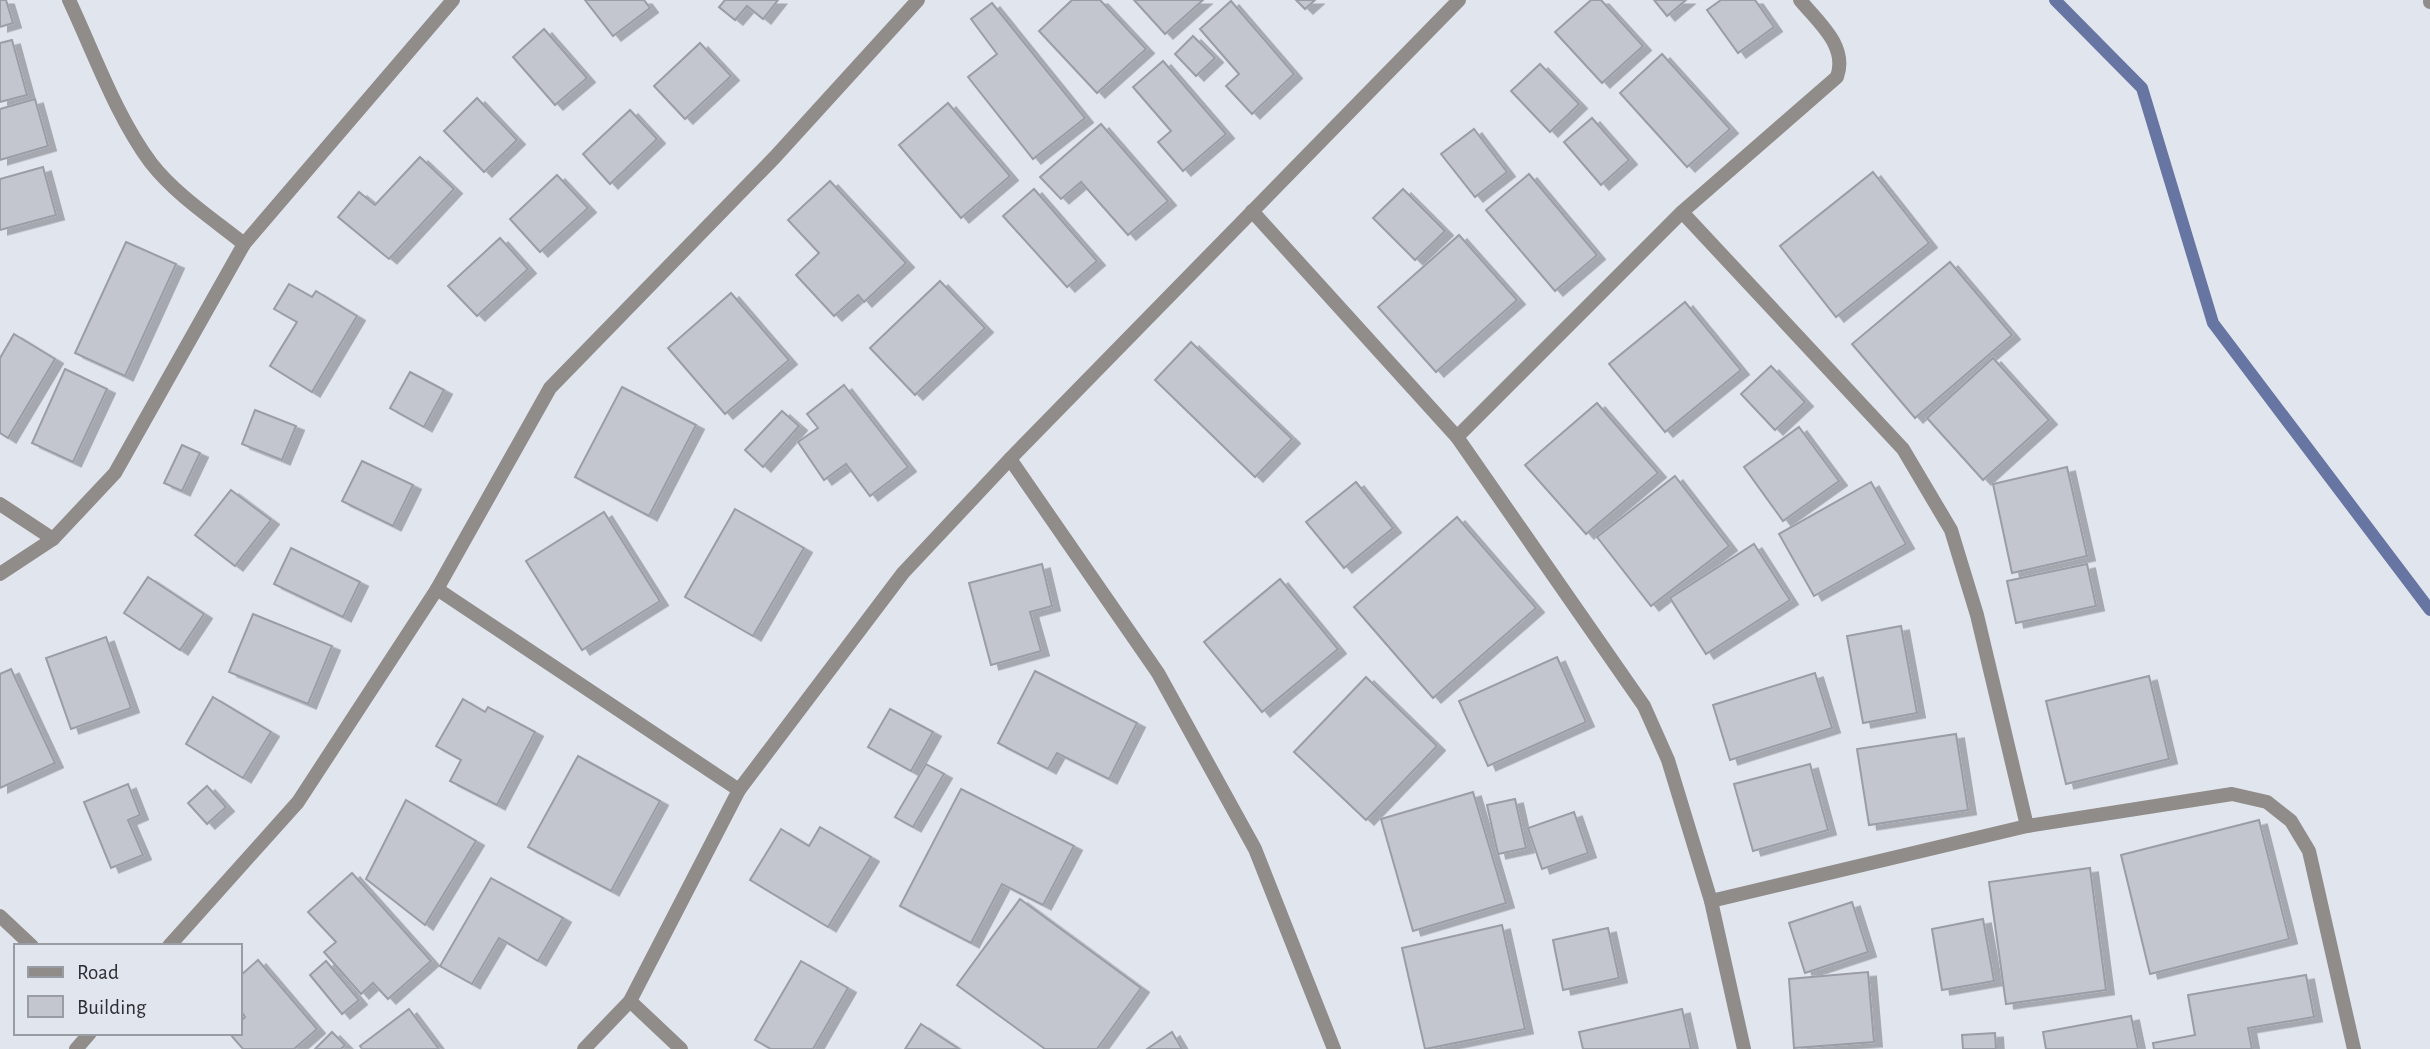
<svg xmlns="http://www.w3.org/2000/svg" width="2430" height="1049" font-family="'Alegreya Sans',sans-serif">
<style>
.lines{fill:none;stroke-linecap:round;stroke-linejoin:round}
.stream{stroke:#6775a2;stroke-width:12}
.building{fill:#c3c6cf;stroke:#9a9da6;stroke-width:2;filter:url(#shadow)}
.minor{stroke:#908c89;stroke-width:14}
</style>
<defs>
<filter id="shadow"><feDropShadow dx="8" dy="4.5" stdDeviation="0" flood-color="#0004"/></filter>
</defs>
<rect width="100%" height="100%" fill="#e1e5ee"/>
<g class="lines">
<path class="stream" d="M 2055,0 L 2142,88 L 2213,323 L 2430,610"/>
</g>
<g class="building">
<path d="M 0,0 L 6,0 L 13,23 L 0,27 Z"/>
<path d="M 585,0 L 644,0 L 650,8 L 613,36 Z"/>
<path d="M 725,0 L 778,0 L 763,19 L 747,6 L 735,20 L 719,7 Z"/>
<path d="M 1072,0 L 1100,0 L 1146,49 L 1097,93 L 1039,31 Z"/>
<path d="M 1134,0 L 1203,0 L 1165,34 Z"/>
<path d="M 1296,0 L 1315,0 L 1305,9 Z"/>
<path d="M 1591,0 L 1601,0 L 1643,46 L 1602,83 L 1555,32 Z"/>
<path d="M 1654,0 L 1686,0 L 1667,16 Z"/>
<path d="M 1721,0 L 1755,0 L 1774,27 L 1738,53 L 1707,10 Z"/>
<path d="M 1231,1 L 1294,74 L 1252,114 L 1226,86 L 1239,74 L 1200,29 Z"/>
<path d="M 992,3 L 1085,118 L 1033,159 L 968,77 L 997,54 L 971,19 Z"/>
<path d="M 544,29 L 587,78 L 555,105 L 513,57 Z"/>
<path d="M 1193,36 L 1215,58 L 1196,76 L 1175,54 Z"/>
<path d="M 12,40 L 27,95 L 0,102 L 0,43 Z"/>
<path d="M 700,43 L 731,76 L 685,119 L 654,86 Z"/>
<path d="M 1662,54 L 1730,129 L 1687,167 L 1620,93 Z"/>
<path d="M 1163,61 L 1226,134 L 1183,171 L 1158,142 L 1171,131 L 1133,87 Z"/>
<path d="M 1540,64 L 1579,104 L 1550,132 L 1511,91 Z"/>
<path d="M 477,98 L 517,140 L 484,172 L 444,131 Z"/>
<path d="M 35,99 L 48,146 L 0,160 L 0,109 Z"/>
<path d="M 948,103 L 1010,176 L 961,218 L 899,145 Z"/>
<path d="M 630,110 L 657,139 L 610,184 L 583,154 Z"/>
<path d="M 1592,118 L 1629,160 L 1601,185 L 1564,142 Z"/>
<path d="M 1101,124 L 1168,201 L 1128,235 L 1081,182 L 1061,199 L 1040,177 Z"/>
<path d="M 1474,129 L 1507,172 L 1475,197 L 1441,154 Z"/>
<path d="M 420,157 L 454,189 L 389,259 L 338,217 L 359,192 L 375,205 Z"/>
<path d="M 43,167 L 56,215 L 0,230 L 0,179 Z"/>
<path d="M 1873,172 L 1929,243 L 1836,317 L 1780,246 Z"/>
<path d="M 1529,174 L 1597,255 L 1555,291 L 1486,210 Z"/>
<path d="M 557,175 L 588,208 L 540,252 L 510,219 Z"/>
<path d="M 830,181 L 906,263 L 864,302 L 858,295 L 834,316 L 796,275 L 819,253 L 788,220 Z"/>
<path d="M 1034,189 L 1097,261 L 1067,287 L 1003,216 Z"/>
<path d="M 1403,189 L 1445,231 L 1415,260 L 1373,218 Z"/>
<path d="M 1459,235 L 1517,300 L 1436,372 L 1378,307 Z"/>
<path d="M 500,238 L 528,269 L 477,316 L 448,286 Z"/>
<path d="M 126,242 L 176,264 L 125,376 L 75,353 Z"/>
<path d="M 1950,262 L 2012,335 L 1915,418 L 1852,344 Z"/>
<path d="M 940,281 L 985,328 L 915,395 L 870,348 Z"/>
<path d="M 289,284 L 312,297 L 316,291 L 357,316 L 312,392 L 270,366 L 297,322 L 274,309 Z"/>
<path d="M 731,293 L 789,360 L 725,414 L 668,348 Z"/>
<path d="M 1685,302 L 1741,370 L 1665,432 L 1609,364 Z"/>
<path d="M 14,334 L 55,359 L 8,438 L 0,433 L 0,358 Z"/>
<path d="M 1191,342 L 1292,439 L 1255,477 L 1155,380 Z"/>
<path d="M 1993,358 L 2049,420 L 1983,480 L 1927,418 Z"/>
<path d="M 1771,366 L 1805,402 L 1775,430 L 1741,394 Z"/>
<path d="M 65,369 L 107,389 L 73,462 L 32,443 Z"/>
<path d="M 410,372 L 444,390 L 424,427 L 390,408 Z"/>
<path d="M 844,385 L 908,467 L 870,496 L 846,464 L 824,480 L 798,442 L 818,428 L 807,414 Z"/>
<path d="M 622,387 L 696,425 L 649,516 L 575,477 Z"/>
<path d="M 1597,403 L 1658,473 L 1586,534 L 1525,465 Z"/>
<path d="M 255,410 L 296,426 L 282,460 L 242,444 Z"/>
<path d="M 782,411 L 799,426 L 763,467 L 745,450 Z"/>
<path d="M 1799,427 L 1839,481 L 1783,521 L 1744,467 Z"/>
<path d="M 182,445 L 200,453 L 182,491 L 164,483 Z"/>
<path d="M 362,461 L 413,485 L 393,526 L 342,501 Z"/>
<path d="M 2067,467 L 2087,556 L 2012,573 L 1993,484 Z"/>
<path d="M 1675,476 L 1729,546 L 1651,606 L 1597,537 Z"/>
<path d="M 1356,482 L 1393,528 L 1344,568 L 1306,522 Z"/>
<path d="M 1871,482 L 1906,544 L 1814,596 L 1779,534 Z"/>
<path d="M 231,490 L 271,520 L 235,566 L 195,535 Z"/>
<path d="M 735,509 L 804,548 L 753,636 L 685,597 Z"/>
<path d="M 604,512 L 660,601 L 582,650 L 526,561 Z"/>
<path d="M 1457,517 L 1536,608 L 1433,698 L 1354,607 Z"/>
<path d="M 1754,544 L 1790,600 L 1706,654 L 1670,598 Z"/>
<path d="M 291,548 L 360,582 L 343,617 L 274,584 Z"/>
<path d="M 1042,564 L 1052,606 L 1030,612 L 1041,651 L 991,665 L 969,583 Z"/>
<path d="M 2087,564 L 2096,606 L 2016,623 L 2007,581 Z"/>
<path d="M 148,577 L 204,614 L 180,650 L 124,613 Z"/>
<path d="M 1280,579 L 1338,649 L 1262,712 L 1204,642 Z"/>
<path d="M 253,614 L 332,646 L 308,704 L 229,672 Z"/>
<path d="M 1901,626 L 1917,713 L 1863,723 L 1847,636 Z"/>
<path d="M 106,637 L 131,708 L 71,729 L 46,658 Z"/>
<path d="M 1557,657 L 1586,722 L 1488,766 L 1459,701 Z"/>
<path d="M 11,669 L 55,763 L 0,788 L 0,674 Z"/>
<path d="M 1035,671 L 1137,723 L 1109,779 L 1057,753 L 1048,769 L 998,743 Z"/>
<path d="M 1815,673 L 1832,728 L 1730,760 L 1713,705 Z"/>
<path d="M 2149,676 L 2169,759 L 2066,784 L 2046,701 Z"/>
<path d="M 1366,677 L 1437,746 L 1366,820 L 1294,752 Z"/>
<path d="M 213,697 L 271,732 L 243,778 L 186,744 Z"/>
<path d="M 463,699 L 485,712 L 488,707 L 535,732 L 497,805 L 450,781 L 461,760 L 436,746 Z"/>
<path d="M 890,709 L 933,732 L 911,771 L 868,747 Z"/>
<path d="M 1956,734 L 1968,810 L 1869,825 L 1857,749 Z"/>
<path d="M 578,756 L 660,801 L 611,891 L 528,847 Z"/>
<path d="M 926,764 L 944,774 L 913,827 L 895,817 Z"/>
<path d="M 1810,764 L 1828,830 L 1753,851 L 1734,784 Z"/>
<path d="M 128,784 L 140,815 L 128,820 L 143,855 L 111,868 L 84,802 Z"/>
<path d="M 207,786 L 226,807 L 207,824 L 188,803 Z"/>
<path d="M 961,789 L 1074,846 L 1043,905 L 1002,884 L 971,943 L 900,906 Z"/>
<path d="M 1473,792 L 1506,903 L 1413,931 L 1381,819 Z"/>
<path d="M 1515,799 L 1526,848 L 1498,854 L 1487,805 Z"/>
<path d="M 406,800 L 476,841 L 425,925 L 366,879 Z"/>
<path d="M 1574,812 L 1588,853 L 1542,869 L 1528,828 Z"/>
<path d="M 2259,820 L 2289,939 L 2150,974 L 2121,855 Z"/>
<path d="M 820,827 L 871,857 L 828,927 L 750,880 L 781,829 L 809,846 Z"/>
<path d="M 2090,868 L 2106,990 L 2006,1004 L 1989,882 Z"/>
<path d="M 352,873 L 431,961 L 388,999 L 373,983 L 361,994 L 324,952 L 336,942 L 308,912 Z"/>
<path d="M 491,878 L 563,918 L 538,961 L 499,938 L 472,984 L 440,966 Z"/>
<path d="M 1020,899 L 1141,988 L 1097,1049 L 1045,1049 L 957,985 Z"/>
<path d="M 1852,902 L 1868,952 L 1805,973 L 1789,923 Z"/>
<path d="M 1983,919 L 1994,981 L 1942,990 L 1932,929 Z"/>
<path d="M 1502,925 L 1525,1029 L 1425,1049 L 1402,948 Z"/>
<path d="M 1608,928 L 1619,978 L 1563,990 L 1553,940 Z"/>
<path d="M 258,960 L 317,1029 L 294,1049 L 243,1049 L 229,1033 L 240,1033 L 240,1022 L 245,1017 L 240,1010 L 240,976 Z"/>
<path d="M 326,961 L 359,1000 L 342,1014 L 310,975 Z"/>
<path d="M 801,961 L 848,988 L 813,1049 L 771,1049 L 755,1040 Z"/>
<path d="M 1868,972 L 1874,1042 L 1794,1048 L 1789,979 Z"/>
<path d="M 2306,975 L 2314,1017 L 2248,1028 L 2252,1049 L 2154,1049 L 2153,1043 L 2195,1035 L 2188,995 Z"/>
<path d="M 409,1009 L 439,1049 L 362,1049 L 360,1046 Z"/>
<path d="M 1682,1009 L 1691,1049 L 1583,1049 L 1579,1032 Z"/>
<path d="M 2131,1016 L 2138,1049 L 2046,1049 L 2043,1032 Z"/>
<path d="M 921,1024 L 959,1049 L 905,1049 Z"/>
<path d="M 332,1032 L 345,1045 L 341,1049 L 315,1049 Z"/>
<path d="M 1172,1032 L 1182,1049 L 1147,1049 Z"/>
<path d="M 1995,1033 L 1996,1049 L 1963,1049 L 1962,1035 Z"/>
</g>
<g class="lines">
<g class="minor">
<path d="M 69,0 C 94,53 116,116 151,163 C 176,195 213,219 244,244"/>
<path d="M 2430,0 L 2430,2"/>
<path d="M 1252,211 L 1457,437 L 1644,706 L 1668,760 L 1711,901 L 1744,1049"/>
<path d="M 1682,212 L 1903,449 L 1951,530 L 1977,615 L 2027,826"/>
<path d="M 1457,437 L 1682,212 L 1837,77 C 1848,46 1819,23 1800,0"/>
<path d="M 1010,459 L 1158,673 L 1255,849 L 1334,1049"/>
<path d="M 0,504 L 53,539"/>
<path d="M 0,574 L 53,539 L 115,473 L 244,244 L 453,0"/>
<path d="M 437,589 L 739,790"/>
<path d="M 1711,901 L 2027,826 L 2232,794 L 2267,802 L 2291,821 L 2309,851 L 2354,1049"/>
<path d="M 0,916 L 32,946"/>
<path d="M 169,946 L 298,802 L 437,589 L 550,388 L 775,157 L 918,0"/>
<path d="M 630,1001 L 681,1049"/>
<path d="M 76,1049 L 90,1033"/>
<path d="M 584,1049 L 630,1001 L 739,790 L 903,573 L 1010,459 L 1459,0"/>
</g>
</g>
<rect x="14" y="944" width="228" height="91" fill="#e1e5ee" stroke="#999ca3" stroke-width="2"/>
<rect x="28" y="967" width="35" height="10" fill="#908c89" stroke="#999ca3" stroke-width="2"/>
<text x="77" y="979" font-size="21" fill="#2d2e32">Road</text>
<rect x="28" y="996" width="35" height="21" fill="#c3c6cf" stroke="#999ca3" stroke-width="2"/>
<text x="77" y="1014" font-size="21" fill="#2d2e32">Building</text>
</svg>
